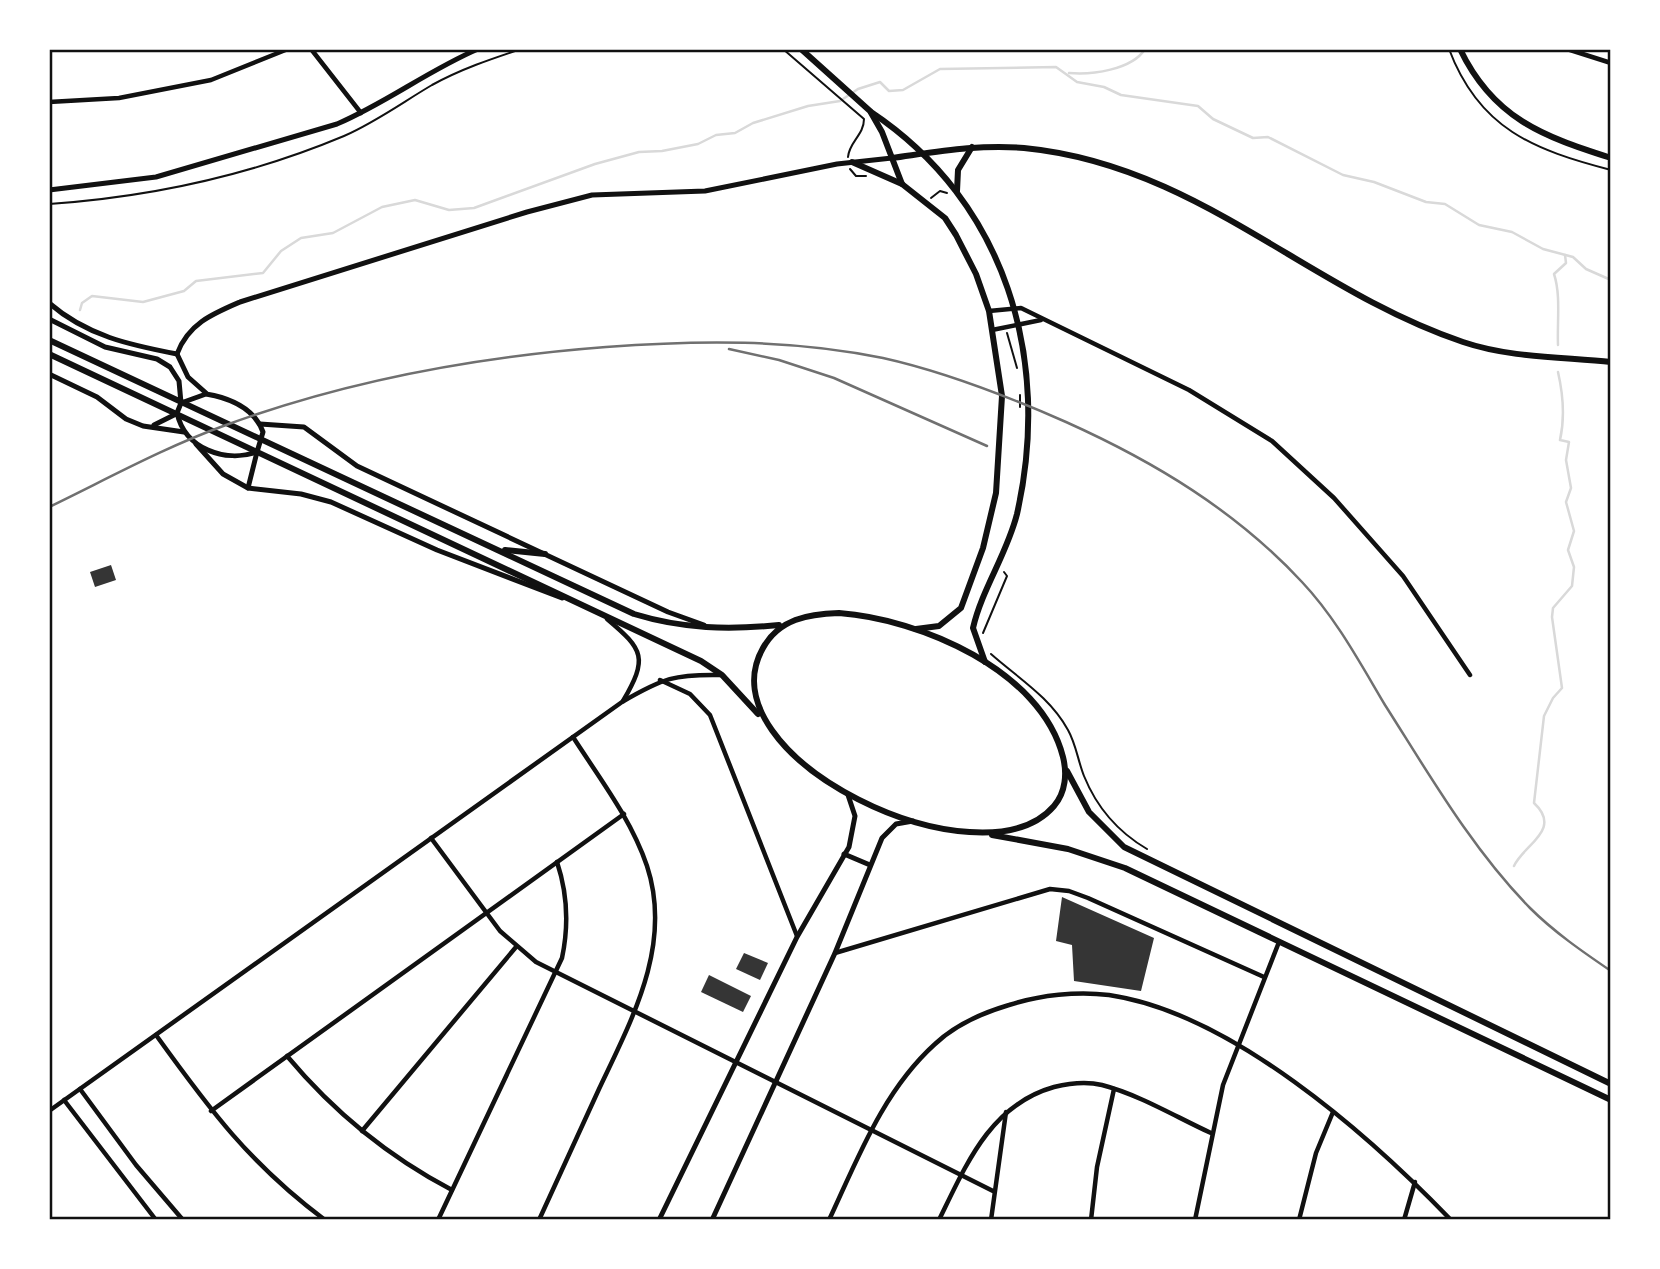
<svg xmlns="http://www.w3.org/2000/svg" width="1660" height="1269" font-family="Poppins,sans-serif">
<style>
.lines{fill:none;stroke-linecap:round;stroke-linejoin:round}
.stream{stroke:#d9d9d9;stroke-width:2.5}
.building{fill:#353535}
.path{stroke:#111;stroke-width:2}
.minor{stroke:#111;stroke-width:4.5}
.tertiary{stroke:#111;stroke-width:5}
.secondary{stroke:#111;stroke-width:6}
.primary{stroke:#111;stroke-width:6}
.rail{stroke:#707070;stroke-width:2.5}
.neatline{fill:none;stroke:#111;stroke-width:2.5}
</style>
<rect width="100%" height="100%" fill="#fff"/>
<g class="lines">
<g class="stream">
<path d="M 1069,73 C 1091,75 1132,70 1145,49"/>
<path d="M 80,310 L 82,303 L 92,296 L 143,302 L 184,291 L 196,281 L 263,273 L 281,251 L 301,238 L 333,233 L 382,207 L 415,200 L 449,210 L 474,208 L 595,164 L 639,152 L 662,151 L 698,144 L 716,135 L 735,133 L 753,123 L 808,106 L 840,101 L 858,89 L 880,82 L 889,91 L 903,90 L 940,69 L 1056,67 L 1077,82 L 1104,87 L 1121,95 L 1198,106 L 1213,119 L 1253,138 L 1268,137 L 1343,175 L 1374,182 L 1426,202 L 1445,204 L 1479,225 L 1512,232 L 1543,249 L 1573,257 L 1586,269 L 1611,280"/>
<path d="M 1558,345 C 1557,322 1561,295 1554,274 L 1566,263 L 1565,255"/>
<path d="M 1514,866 C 1523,845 1563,830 1534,803 L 1544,716 L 1553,698 L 1562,688 L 1552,617 L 1553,608 L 1572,586 L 1574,567 L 1568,550 L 1574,531 L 1566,502 L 1571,488 L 1566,460 L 1569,442 L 1560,440 C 1565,418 1563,394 1558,372"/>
</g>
</g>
<g class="building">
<path d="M 111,565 L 116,580 L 95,587 L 90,572 Z"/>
<path d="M 1062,897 L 1154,938 L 1141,991 L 1074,981 L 1072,945 L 1056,941 Z"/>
<path d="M 744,953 L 768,963 L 760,980 L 736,969 Z"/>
<path d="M 709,975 L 751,996 L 743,1012 L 701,992 Z"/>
</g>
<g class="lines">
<g class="path">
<path d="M 783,49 L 864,119 C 864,135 849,142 848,157"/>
<path d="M 1449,49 C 1479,129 1534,150 1611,170"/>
<path d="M 850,169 L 856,176 L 866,176"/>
<path d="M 931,198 L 940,191 L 947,193"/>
<path d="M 49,204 C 150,197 251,175 344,136 C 376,122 403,102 432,85 C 461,69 491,59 521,49"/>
<path d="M 1007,333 L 1017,368"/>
<path d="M 1020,395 L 1020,407"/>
<path d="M 983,633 L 1007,576 L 1004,572"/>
<path d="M 991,654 C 1018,678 1050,697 1068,730 C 1076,744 1078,761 1084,776 C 1097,808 1118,832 1147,849"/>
</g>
<g class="minor">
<path d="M 311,49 L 361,113"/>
<path d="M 1567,49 L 1611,63"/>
<path d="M 49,102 L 119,98 L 211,80 L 288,49"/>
<path d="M 989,311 L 1021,308 L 1189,390 L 1272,441 L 1334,498 L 1403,576 L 1470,675"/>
<path d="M 992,330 L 1041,320"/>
<path d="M 607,619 C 644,650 648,658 623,701"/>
<path d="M 660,680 L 690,694 L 710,715 L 797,936"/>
<path d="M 431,838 L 500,931 L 536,962 L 993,1191"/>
<path d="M 835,953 L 1050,889 L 1069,891 L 1088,898 L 1264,977"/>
<path d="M 156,1035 C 210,1110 250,1164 325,1220"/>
<path d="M 287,1056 C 333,1111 389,1157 452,1190"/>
<path d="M 80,1089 L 136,1165 L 183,1220"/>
<path d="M 64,1100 L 156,1220"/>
<path d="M 49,1111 L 622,702 C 663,678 675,674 721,675"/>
<path d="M 211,1111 L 624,814"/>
<path d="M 362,1131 L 516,947"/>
<path d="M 438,1220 L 562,958 C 569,925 568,895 557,862"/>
<path d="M 539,1220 C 559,1176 579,1133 599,1089 C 632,1019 673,945 647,866 C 631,819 600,779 573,737"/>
<path d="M 829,1220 C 858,1158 883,1091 935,1044 C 956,1024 982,1013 1009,1005 C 1040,995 1077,991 1109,995 C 1231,1013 1368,1134 1451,1220"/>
<path d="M 939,1220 C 966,1165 990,1105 1054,1087 C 1070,1083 1086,1081 1102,1085 C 1140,1095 1176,1117 1211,1133"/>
<path d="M 991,1220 L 1006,1112"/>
<path d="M 1091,1220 L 1097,1167 L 1114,1089"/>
<path d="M 1195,1220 L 1223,1085 L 1279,942"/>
<path d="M 1299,1220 L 1316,1153 L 1333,1112"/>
<path d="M 1404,1220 L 1415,1182"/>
</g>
<g class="tertiary">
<path d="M 49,190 L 156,177 L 337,124 C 386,103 429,70 478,49"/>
<path d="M 49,303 C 87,336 130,345 177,354"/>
<path d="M 49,319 L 105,347 L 157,359 L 170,367 L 179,381 L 181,403"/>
<path d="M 177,354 C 188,324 212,314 240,302 L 527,212 L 592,195 L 705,191 L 837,164 L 892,158"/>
<path d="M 177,354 L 188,377 L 206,393"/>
<path d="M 49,374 L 97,397 L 126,419 L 143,426 L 184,432"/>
<path d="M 206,394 C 230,398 254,408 263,432 L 257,452 C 225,463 185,449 177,413 L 181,403 Z"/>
<path d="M 260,424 L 304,427 L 357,466 L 668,612 L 704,625"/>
<path d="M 154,425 L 176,414"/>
<path d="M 196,444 L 223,474 L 248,488 L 301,494 L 331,502 L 437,550 L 562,598"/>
<path d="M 248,488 L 257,452"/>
<path d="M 844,854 L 870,865"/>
<path d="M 659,1220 L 797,937 L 849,847 L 855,816 L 848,795"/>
<path d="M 712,1220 L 835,953 L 882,838 L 896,824 L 913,821"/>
</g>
<g class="secondary">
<path d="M 801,49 L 870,111 L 882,132 L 902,184 L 945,218 L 956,235 L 976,274 L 989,311 L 1002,396 L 996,493 L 983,548 L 961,608 L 939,626 L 916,629"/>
<path d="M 1460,49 C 1493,118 1542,136 1611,158"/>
<path d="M 871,112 C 1006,202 1052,359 1017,514 C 1007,554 982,589 973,628 L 985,662"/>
<path d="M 892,158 C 936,152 979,144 1024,148 C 1198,165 1306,289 1463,342 C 1510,358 1563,357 1611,362"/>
<path d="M 852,162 L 902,184"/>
<path d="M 957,191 L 958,170 L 972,147"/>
</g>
<g class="primary">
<path d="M 49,340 L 634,614 C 683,629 729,630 779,625"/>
<path d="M 49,354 L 701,661 L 722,675 L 758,714"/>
<path d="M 505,550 L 545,554"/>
<path d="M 839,613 C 920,619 1041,670 1063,757 C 1067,773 1066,792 1054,806 C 982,890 701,757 763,648 C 779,619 808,614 839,613 Z"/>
<path d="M 1067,771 L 1089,812 L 1124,847 L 1611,1084"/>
<path d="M 992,835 L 1068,849 L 1125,868 L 1611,1100"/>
</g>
<g class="rail">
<path d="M 729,349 L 779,360 L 834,378 L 987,446"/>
<path d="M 49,507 C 107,479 165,447 226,425 C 349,380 475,357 606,347 C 697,340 792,339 883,358 C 946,372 1007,396 1066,422 C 1155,462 1236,511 1302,582 C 1336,618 1360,663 1385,705 C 1429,774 1472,849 1530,908 C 1554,932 1583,952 1611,971"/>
</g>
</g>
<rect width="1660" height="1269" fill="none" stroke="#ffffff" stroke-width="102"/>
<rect x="51" y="51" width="1558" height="1167" class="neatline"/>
</svg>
